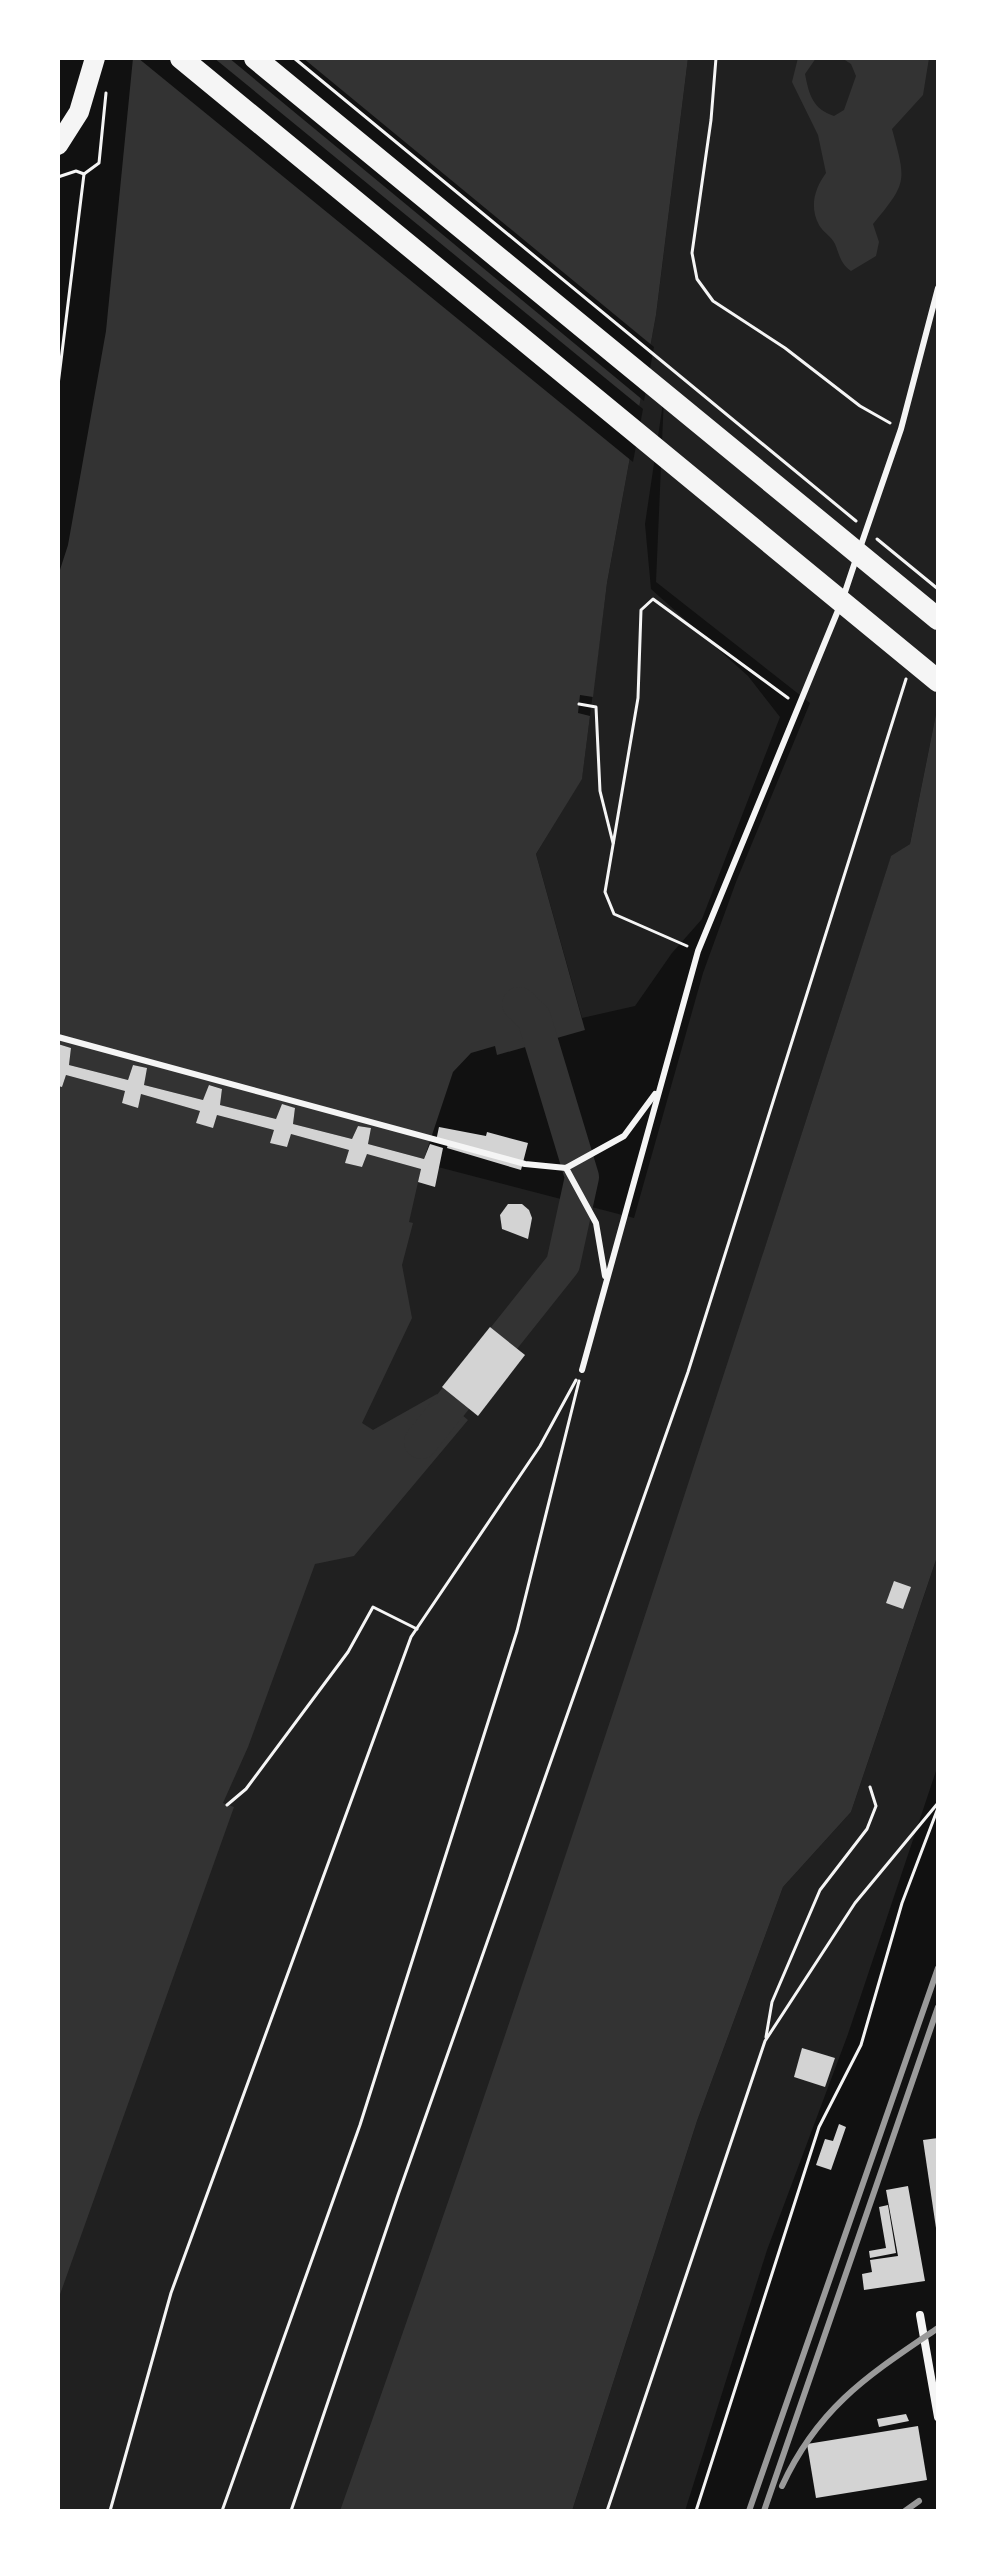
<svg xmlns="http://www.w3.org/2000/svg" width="996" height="2569" font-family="Raleway,sans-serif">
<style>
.green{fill:#202020}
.water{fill:#333}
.pier{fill:#111}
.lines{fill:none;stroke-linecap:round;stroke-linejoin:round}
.river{stroke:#333;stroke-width:34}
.building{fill:#d3d3d3}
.path{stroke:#f5f5f5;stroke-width:3}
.service{stroke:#f5f5f5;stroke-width:6}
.minor{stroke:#f5f5f5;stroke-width:8}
.trunk{stroke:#f5f5f5;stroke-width:20}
.motorway{stroke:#f5f5f5;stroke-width:22}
.rail{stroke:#9a9a9a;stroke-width:6}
</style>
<rect width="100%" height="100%" fill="#111"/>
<g class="green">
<path d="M 688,58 L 938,58 L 938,704 L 910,844 L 891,857 L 764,1251 L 480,2511 L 58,2511 L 58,1068 L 634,1218 L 703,973 L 736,882 L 810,703 L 656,582 L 664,396 L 645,524 L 651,589 L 748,676 L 780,717 L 702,919 L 672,953 L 635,1006 L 582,1018 L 536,854 L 582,778 L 607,583 L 656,315 Z"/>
<path d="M 938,1554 L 938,1765 L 848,2034 L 767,2250 L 685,2511 L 572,2511 L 697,2121 L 783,1887 L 851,1812 Z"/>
</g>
<g class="water">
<path d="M 133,58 L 688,58 L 656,315 L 607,583 L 593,697 L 580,695 L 578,713 L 590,716 L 582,779 L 536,854 L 585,1030 L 497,1055 L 495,1046 L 471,1053 L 453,1072 L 424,1159 L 368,1144 L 371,1128 L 358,1126 L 352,1139 L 293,1124 L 295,1108 L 283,1105 L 276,1119 L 220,1105 L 222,1089 L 210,1085 L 203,1100 L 144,1085 L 146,1068 L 133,1065 L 128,1080 L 69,1065 L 71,1048 L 58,1044 L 58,576 L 68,545 L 106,331 Z"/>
<path d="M 798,58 L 816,58 L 805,74 C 809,95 813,109 834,116 L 844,110 L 856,76 L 851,64 L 842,58 L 929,58 L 923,95 L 892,129 C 906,181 908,182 873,224 L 879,242 L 876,256 L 851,271 C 840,263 840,256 835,244 C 832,237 823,232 819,225 C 809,206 815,188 826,173 L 818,135 L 792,82 Z"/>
<path d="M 938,704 L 938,1554 L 851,1812 L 783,1887 L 697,2121 L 572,2511 L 340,2511 C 535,1963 713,1410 891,856 L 910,844 Z"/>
<path d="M 66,1075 L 125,1091 L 122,1103 L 137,1107 L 141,1094 L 200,1111 L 197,1123 L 213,1127 L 217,1115 L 274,1130 L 287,1147 L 291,1134 L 349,1150 L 346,1163 L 362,1167 L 367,1154 L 421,1169 L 409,1222 L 413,1223 L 402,1265 L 412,1318 L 362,1423 L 373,1430 L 437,1394 L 468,1420 L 354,1556 L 315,1564 L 248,1747 L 223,1803 L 234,1807 L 58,2300 L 58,1086 L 62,1087 Z"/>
</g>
<g class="pier">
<path d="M 138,58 L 214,58 L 643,409 L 633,462 Z"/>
<path d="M 229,58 L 303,58 L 654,347 L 644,401 Z"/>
</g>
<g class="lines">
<path class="river" d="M 421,1442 L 563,1264 L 582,1177 L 534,1018 L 519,1004"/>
</g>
<g class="building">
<path d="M 58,1044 L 71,1048 L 69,1065 L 128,1080 L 133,1065 L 147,1068 L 144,1085 L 203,1100 L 209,1085 L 222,1089 L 220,1105 L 276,1119 L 282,1104 L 295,1108 L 293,1124 L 352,1139 L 358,1126 L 371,1128 L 368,1144 L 424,1159 L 430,1144 L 443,1148 L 435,1187 L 418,1182 L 421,1169 L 367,1154 L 362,1167 L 345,1163 L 349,1150 L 291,1134 L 287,1147 L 270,1143 L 274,1130 L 217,1115 L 213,1128 L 196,1123 L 200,1111 L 141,1094 L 138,1108 L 122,1103 L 125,1091 L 66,1075 L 62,1087 L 58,1086 Z"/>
<path d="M 439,1127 L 486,1136 L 487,1132 L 528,1143 L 521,1170 L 447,1148 L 448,1144 L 436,1141 Z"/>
<path d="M 508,1204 L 522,1204 L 529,1210 L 532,1218 L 528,1239 L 502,1229 L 500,1215 Z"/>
<path d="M 490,1327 L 525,1355 L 478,1416 L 442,1387 Z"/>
<path d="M 894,1581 L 911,1587 L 903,1609 L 886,1603 Z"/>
<path d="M 802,2048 L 835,2058 L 825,2087 L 794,2077 Z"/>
<path d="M 839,2124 L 846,2127 L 831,2170 L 816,2165 L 825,2139 L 833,2141 Z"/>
<path d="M 938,2138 L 938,2228 L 936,2228 L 923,2140 Z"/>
<path d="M 908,2186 L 925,2281 L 864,2290 L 862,2274 L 872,2272 L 870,2260 L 898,2256 L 886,2190 Z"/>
<path d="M 888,2205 L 896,2253 L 870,2258 L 869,2251 L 886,2248 L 879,2207 Z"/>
<path d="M 906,2414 L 909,2421 L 879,2427 L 877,2419 Z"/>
<path d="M 918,2426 L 927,2480 L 816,2498 L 807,2444 Z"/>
</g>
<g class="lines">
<g class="path">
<path d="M 294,58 L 856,521"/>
<path d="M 716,58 L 711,120 L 692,253 L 697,279 L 713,301 L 785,348 L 860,406 L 890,423"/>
<path d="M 58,177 L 76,171 L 84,174 L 99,163 L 106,93"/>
<path d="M 58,385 L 84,174"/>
<path d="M 877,539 L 938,589"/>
<path d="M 579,704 L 596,707 L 600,791 L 613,843"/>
<path d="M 687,946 L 614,914 L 605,892 L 638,698 L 641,610 L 653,599 L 788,698"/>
<path d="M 227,1805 L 246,1789 L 348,1652 L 373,1607 L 417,1629"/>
<path d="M 766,2037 L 772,2002 L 820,1890 L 867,1829 L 876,1806 L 870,1787"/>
<path d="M 110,2511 L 171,2293 L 411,1637 L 540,1446 L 576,1380"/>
<path d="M 222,2511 L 360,2125 L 517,1631 L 579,1381"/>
<path d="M 291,2511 L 398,2195 L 688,1372 L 906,679"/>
<path d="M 607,2511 L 765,2041 L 855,1903 L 938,1803"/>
<path d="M 696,2511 L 819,2127 L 861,2045 L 902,1903 L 938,1808"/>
</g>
<g class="service">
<path d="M 860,548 L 901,429 L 938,288"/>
<path d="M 843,598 L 856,559"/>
<path d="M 58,1037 L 525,1164 L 566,1168 L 624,1136 L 655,1094"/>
<path d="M 566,1168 L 596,1223 L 605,1276"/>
<path d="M 582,1370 L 698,951 L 839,608"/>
</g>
<path class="minor" d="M 920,2315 L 938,2417"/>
<path class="trunk" d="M 58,145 L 79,112 L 95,58"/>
<g class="motorway">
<path d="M 181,58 L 938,681"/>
<path d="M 255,58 L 938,619"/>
</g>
<g class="rail">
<path d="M 782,2486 C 819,2406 869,2375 938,2328"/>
<path d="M 749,2511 L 938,1968"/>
<path d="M 764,2511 L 938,2007"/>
<path d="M 905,2511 L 919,2501"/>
</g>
</g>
<rect width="996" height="2569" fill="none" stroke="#ffffff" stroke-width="120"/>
</svg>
